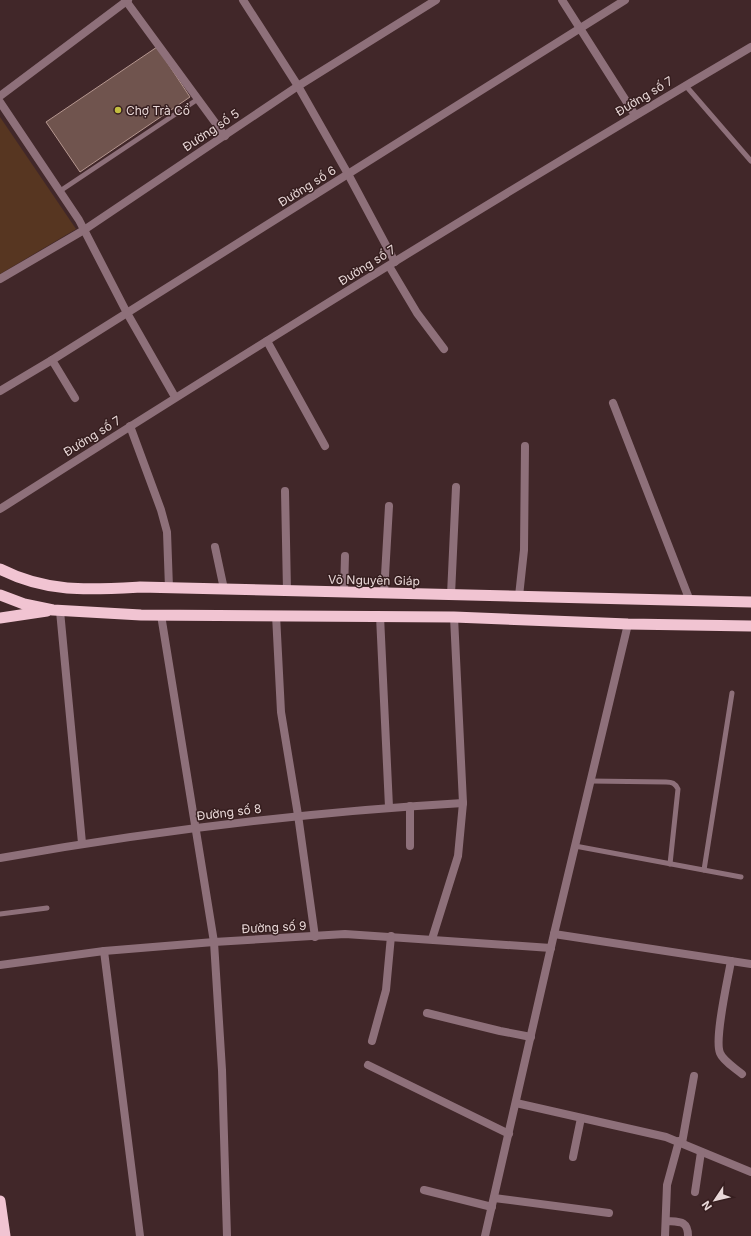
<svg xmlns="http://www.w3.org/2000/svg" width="751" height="1236" font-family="Inter,sans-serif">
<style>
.green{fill:#573621}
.building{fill:#70544e;stroke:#b69790}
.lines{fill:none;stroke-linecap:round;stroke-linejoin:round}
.service{stroke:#8e707a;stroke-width:5}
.minor{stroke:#8e707a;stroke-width:8}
.tertiary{stroke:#8e707a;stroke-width:8}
.trunk{stroke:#f1c4d2;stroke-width:11}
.poi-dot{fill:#c2bd3f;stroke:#361e1f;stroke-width:1.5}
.labels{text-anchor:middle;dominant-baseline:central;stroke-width:3;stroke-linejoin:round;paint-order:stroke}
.street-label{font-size:12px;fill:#ead9d9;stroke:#361e1f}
.poi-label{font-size:12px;fill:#ead9d9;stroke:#361e1f;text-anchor:start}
</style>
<rect width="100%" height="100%" fill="#412729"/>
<path class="green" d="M 0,117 L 76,229 L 0,274 Z"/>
<path class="building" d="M 157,47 L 190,97 L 80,172 L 46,122 Z"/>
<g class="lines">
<g class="service">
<path d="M 686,86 L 751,161"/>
<path d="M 60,191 L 198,99"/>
<path d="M 590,781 L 666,782 C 672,782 675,783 678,789 L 670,864"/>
<path d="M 575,846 L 741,877"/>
<path d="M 704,870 L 732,693"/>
<path d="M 0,914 L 47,908"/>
</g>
<g class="minor">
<path d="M 243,0 L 298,86 L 348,174 L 395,262"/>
<path d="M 562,0 L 635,115"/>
<path d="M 126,1 L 225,136"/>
<path d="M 0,102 L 79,220 L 127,313 L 175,397"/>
<path d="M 389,266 L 417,313 L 444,349"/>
<path d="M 0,279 L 84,230 L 298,86 L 436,0"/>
<path d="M 267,341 L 325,446"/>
<path d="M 52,360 L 75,398"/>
<path d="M 0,391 L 52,360 L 625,0"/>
<path d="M 613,403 L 690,601"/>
<path d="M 130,426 L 161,510 L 167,532 L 169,588"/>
<path d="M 285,491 L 287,591"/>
<path d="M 0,509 C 248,351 498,196 751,47"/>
<path d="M 215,547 L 224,589"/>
<path d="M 344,592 L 345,556"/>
<path d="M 384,593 L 389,506"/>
<path d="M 451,595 L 456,487"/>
<path d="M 519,596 L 524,550 L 525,446"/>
<path d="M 60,611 L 82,843"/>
<path d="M 161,615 L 214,942 L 222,1070 L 227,1236"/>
<path d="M 276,615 L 281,712 L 298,815 L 315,937"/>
<path d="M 380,616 L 389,807"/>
<path d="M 410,806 L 410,846"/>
<path d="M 0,858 C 153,831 308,812 463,803"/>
<path d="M 554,934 L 751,964"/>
<path d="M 432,939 L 458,856 L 463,803 L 454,617"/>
<path d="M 104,951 L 140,1236"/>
<path d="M 731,961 C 728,979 714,1039 720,1053 C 723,1061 735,1068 742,1074"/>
<path d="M 0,965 L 104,951 L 214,942 L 345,934 L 551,948"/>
<path d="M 427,1013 L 500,1031 L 531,1037"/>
<path d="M 372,1041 L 386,990 L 391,936"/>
<path d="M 368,1065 L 509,1134"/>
<path d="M 516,1103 L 666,1137 L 751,1172"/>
<path d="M 682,1143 L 694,1076"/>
<path d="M 573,1157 L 581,1118"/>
<path d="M 424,1190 L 492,1207"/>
<path d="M 695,1192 L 701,1152"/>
<path d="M 494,1198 L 609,1213"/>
<path d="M 666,1221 C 679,1222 688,1220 688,1236"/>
<path d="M 485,1236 L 554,934 L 628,624"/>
<path d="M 665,1236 L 667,1185 L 679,1141"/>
</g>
<path class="tertiary" d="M 0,96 L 128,0"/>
<g class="trunk">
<path d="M 0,569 C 47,593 89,590 140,587 L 751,602"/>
<path d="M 0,595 L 24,604 L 53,610 L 141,615 L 454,617 L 628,624 L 751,626"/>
<path d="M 0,618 L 47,611"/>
<path d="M 0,1201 L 5,1236"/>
</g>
</g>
<circle class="poi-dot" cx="118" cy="110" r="4"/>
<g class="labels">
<g class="street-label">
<text transform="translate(644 96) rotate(-31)">Đường số 7</text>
<text transform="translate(211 130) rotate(-34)">Đường số 5</text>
<text transform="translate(307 186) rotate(-32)">Đường số 6</text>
<text transform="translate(367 265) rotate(-32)">Đường số 7</text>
<text transform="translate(92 436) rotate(-32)">Đường số 7</text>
<text transform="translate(374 580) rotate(1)">Võ Nguyên Giáp</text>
<text transform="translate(229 812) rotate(-7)">Đường số 8</text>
<text transform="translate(274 927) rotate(-3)">Đường số 9</text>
</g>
<g class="poi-label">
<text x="126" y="110">Chợ Trà Cổ</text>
</g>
</g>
<g transform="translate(715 1200) rotate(235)" stroke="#361e1f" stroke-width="3" paint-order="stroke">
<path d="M0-3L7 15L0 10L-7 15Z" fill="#ead9d9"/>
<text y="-6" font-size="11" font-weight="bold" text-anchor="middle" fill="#ead9d9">N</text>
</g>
</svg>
